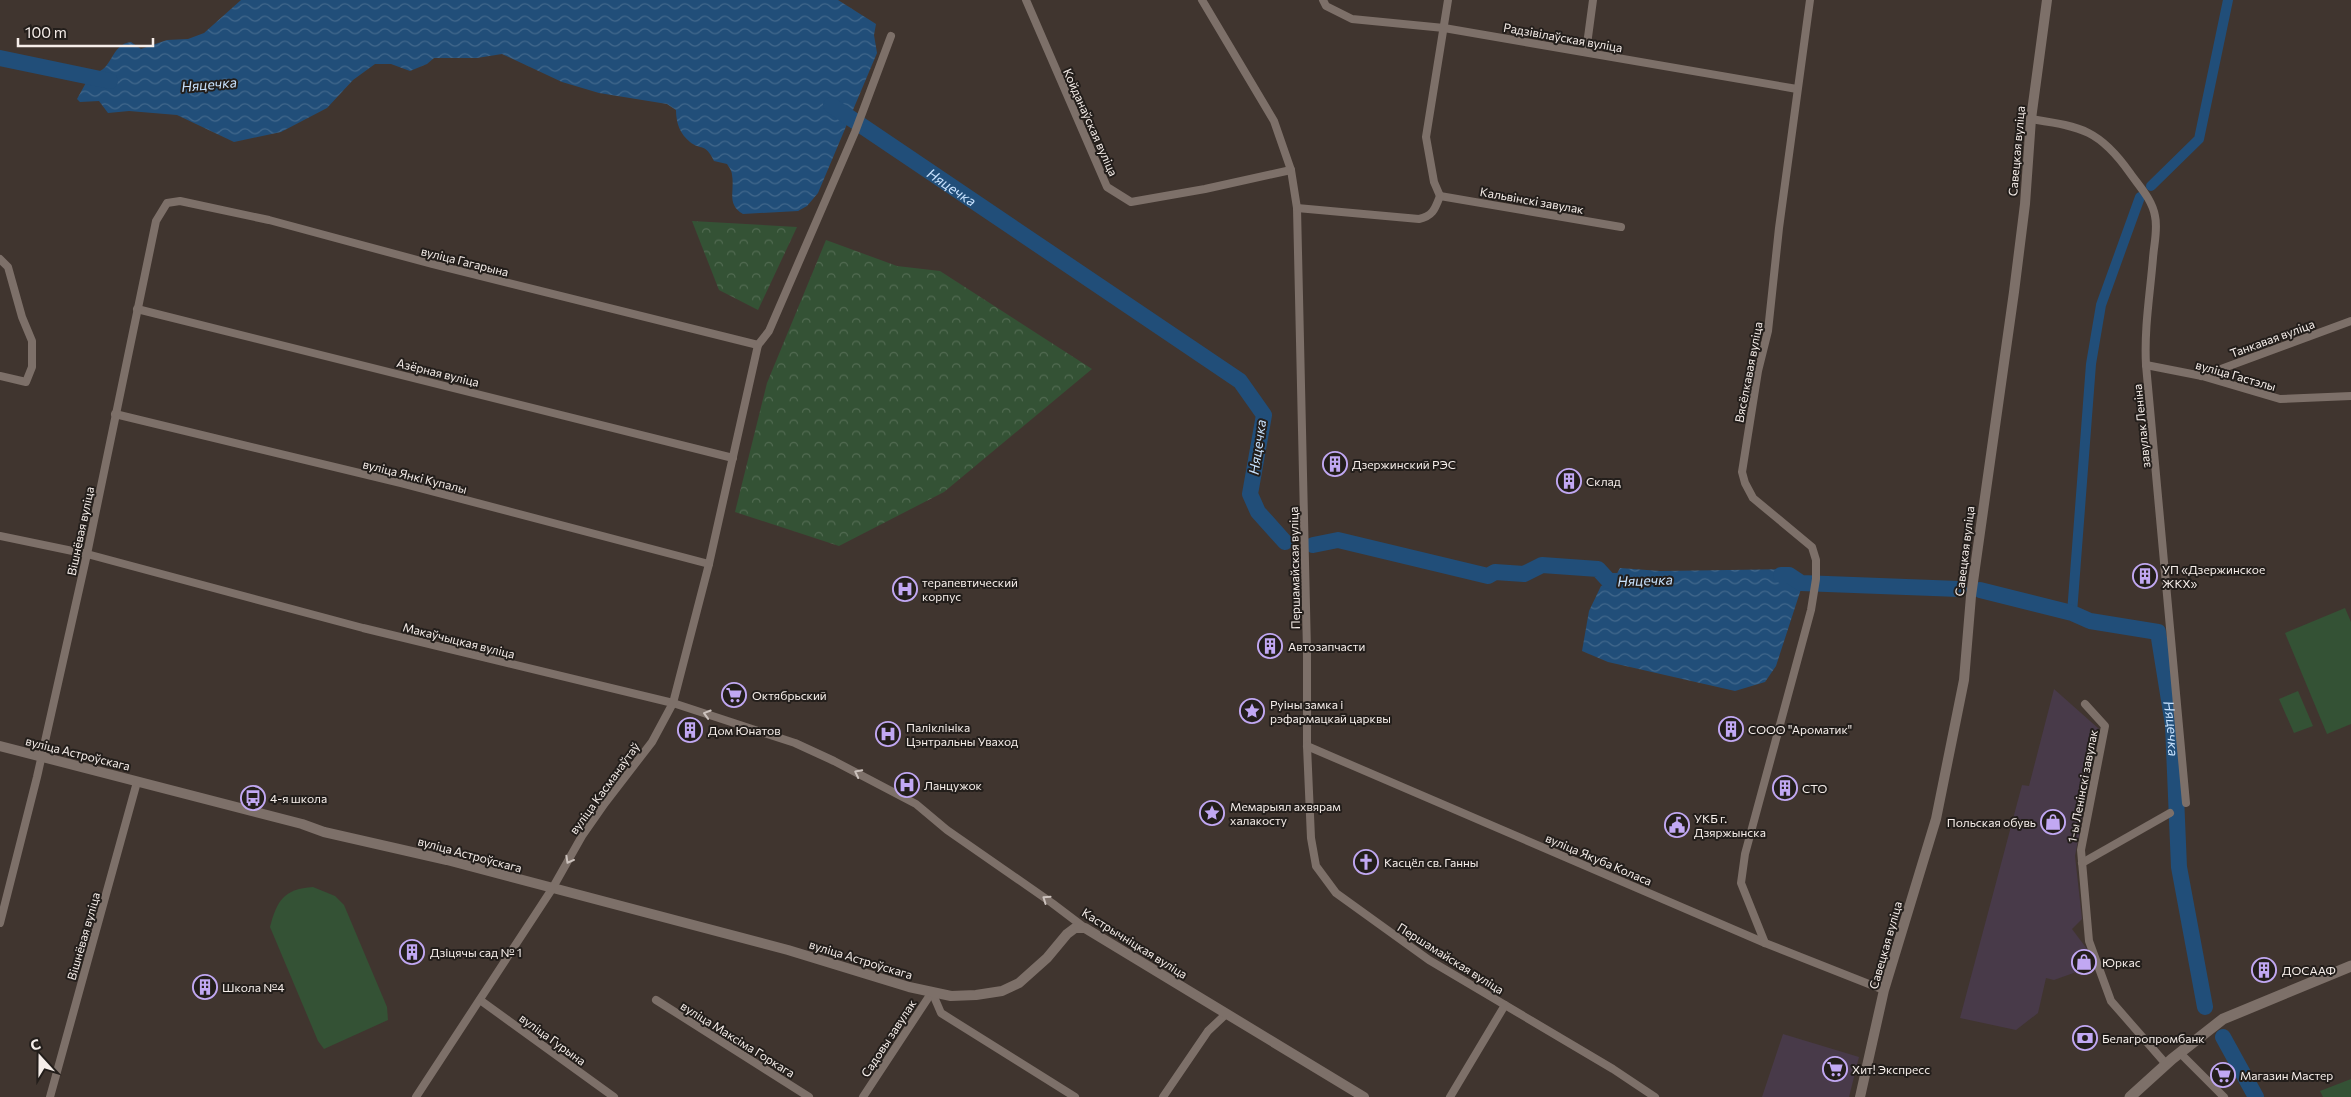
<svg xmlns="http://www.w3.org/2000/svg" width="2351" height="1097" font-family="Commissioner,sans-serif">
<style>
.commercial{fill:#483a49}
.green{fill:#345235}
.forest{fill:url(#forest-crowns)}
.water{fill:url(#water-waves)}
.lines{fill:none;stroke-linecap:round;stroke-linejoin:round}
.canal{stroke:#214e79;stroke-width:10}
.river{stroke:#214e79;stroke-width:16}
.minor{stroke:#7d7069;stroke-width:8}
.tertiary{stroke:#7d7069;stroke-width:10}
.secondary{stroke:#7d7069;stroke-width:11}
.oneway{stroke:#ccc2bd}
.labels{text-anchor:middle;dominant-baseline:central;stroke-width:4;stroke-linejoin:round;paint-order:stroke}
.street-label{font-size:12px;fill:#f6eeea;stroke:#231e1b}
.poi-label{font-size:12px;fill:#f6eeea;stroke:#231e1b;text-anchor:start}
.water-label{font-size:14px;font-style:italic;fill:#c8e2fe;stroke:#231e1b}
</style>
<defs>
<pattern id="forest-crowns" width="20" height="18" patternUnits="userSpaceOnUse" patternTransform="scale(1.25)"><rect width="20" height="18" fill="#345235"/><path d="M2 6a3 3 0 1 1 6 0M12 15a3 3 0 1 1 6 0" fill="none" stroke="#526b52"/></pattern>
<pattern id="water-waves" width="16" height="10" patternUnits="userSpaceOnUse" patternTransform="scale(1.25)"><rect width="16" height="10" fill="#214e79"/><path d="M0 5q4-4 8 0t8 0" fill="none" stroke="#42688c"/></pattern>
</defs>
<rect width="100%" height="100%" fill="#40352f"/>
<g class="commercial">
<path d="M 2054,689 L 2099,729 L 2075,856 L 2082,919 L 2072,929 L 2087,949 L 2093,966 L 2054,980 L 2046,978 L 2038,1013 L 2016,1030 L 1960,1018 L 2022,785 L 2029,786 Z"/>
<path d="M 1783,1034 L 1859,1057 L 1849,1097 L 1762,1097 Z"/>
</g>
<g class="green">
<path d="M 2345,608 L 2351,622 L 2351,724 L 2327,734 L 2285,633 Z"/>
<path d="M 2298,691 L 2313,726 L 2294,733 L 2279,699 Z"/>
<path d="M 313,887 L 335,896 L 344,905 L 387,1007 L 388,1020 L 324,1049 L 318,1041 L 270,927 C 277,900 284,889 313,887 Z"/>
<path d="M 2351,1079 L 2351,1097 L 2323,1097 L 2320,1091 Z"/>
</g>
<g class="forest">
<path d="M 692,221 L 797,227 L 758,310 L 719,290 Z"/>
<path d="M 826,240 L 897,266 L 940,271 L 1092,369 L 944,492 L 839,546 L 735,512 L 767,383 Z"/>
</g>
<g class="water">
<path d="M 241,0 L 838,0 L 876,24 L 874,35 L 877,53 L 818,193 L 807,206 L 798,211 L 743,214 C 726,204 735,191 732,175 C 732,171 729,167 727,164 L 714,161 C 705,142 701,151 690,142 C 680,134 676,123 676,110 L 667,104 L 599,93 L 562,82 L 502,54 L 477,58 L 434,58 L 427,64 L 410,71 L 391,64 L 375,64 L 353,80 L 327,108 L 281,132 L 234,142 L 177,115 L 129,111 L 108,113 L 99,101 L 80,102 L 77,99 L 88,79 L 87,71 C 113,79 108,44 131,42 L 141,49 L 167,40 L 188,39 L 204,33 Z"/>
<path d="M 1620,568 L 1660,571 L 1793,569 L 1802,586 L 1776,666 L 1765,682 L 1735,691 L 1608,662 L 1582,651 L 1589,611 L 1601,586 L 1613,581 Z"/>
</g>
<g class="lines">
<g class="canal">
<path d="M 2151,186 L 2199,139 L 2228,0"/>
<path d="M 2072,613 L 2091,364 L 2101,305 L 2140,197"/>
</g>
<g class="river">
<path d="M 0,58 L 110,81"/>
<path id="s1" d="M 831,105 L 1240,381 L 1264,415 L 1250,494 L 1258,512 L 1285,542"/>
<path d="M 1313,545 L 1338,540 L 1488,576 L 1495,572 L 1524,574 L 1542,565 L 1598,569 L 1609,581 L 1634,581"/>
<path d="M 1781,575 L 1789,575 L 1801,583 L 1959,589"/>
<path id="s2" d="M 1980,590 L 2072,613 L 2090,621 L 2158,632 L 2173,725 L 2179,867 L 2205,1007"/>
<path d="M 2223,1037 L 2256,1097"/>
</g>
<g class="minor">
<path d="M 1026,0 L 1107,187 L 1131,202 L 1205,189 L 1291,170"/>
<path d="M 1202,0 L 1274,121 L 1291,170 L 1297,208 L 1307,651 L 1307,746 L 1311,838 L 1316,866 L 1336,893 L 1429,960 L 1613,1069 L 1655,1097"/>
<path d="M 1323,0 L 1326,6 L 1352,19 L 1444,28 L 1797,89"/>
<path d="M 1586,52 L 1593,0"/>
<path d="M 2031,119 C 2081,127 2099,129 2130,173 C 2139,186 2152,199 2155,216 C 2158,229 2154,244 2153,258 C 2150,294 2144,329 2146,365 L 2186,803"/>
<path d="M 1440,196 L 1434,182 L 1426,137 L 1448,0"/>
<path d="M 1440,196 L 1621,227"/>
<path d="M 1297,208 L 1419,219 C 1433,216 1435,209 1440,196"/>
<path d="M 0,259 L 8,267 L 22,317 L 32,341 L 32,367 L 26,382 L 0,376"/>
<path d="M 137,309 L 733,458"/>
<path d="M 2146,365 L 2202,376 L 2280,399 L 2351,396"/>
<path d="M 2202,376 L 2351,321"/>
<path d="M 115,414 L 401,483 L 709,564"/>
<path d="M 0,536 L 87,554 L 363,628 L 673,703 L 795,743 L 834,761 L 916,804 L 947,830 L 1052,903 L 1085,928"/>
<path d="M 2085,704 L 2105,726 L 2081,850 L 2089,941 L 2111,1001 L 2166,1064"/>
<path d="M 1307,746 L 1765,943 L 1884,990"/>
<path d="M 2082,863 L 2170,813"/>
<path d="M 0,923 L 37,777 L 87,554 L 156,221 L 167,203 L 180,201 L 269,220 L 432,264 L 758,345"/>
<path d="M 1765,943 L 1741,883 L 1745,854 L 1811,610 L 1816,579 L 1816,560 L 1812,547 L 1753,498 L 1745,483 L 1742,472 L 1758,371 L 1768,331 L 1779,228 L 1810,0"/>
<path d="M 932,992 L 941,1013 L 1075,1097"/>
<path d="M 480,1000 L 614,1097"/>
<path d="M 656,1000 L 809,1097"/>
<path d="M 2180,1053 L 2224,1097"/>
<path d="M 50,1097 L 137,782"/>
<path d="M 416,1097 L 552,889 L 582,836 L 605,803 L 652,742 L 673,703 L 709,564 L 758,345 L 769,331 L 855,132 L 891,36"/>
<path d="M 863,1097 L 932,992"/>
<path d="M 1163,1097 L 1208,1031 L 1226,1014"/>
<path d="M 1450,1097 L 1505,1005"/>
</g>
<g class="tertiary">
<path d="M 0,746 L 302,824 L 324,832 L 447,860 L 788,950 L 909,987 L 951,996 L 976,995 L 1002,991 L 1019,983 L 1047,958 L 1067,934 L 1075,928 L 1085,928 L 1364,1097"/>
<path d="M 1860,1097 L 1884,990 L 1936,819 L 1964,680 L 1971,596 L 2014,292 L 2025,204 L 2031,119 L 2047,0"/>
</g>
<path class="secondary" d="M 2130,1097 L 2172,1059 L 2223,1019 L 2351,966"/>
</g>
<defs><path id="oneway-chevron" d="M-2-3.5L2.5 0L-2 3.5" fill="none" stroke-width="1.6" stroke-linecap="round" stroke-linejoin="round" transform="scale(1.25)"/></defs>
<g class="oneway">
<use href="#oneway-chevron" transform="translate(707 714) rotate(-163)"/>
<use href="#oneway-chevron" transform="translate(858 773) rotate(-153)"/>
<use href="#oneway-chevron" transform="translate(569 860) rotate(119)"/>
<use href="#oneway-chevron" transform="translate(1046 899) rotate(-145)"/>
</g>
<defs>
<symbol id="building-ring" viewBox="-11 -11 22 22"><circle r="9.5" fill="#231e1b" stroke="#c1a8f3" stroke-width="1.5"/><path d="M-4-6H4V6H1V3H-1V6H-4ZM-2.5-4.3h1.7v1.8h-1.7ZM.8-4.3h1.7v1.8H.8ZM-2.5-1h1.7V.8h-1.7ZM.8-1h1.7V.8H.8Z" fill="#c1a8f3"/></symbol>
<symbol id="hospital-ring" viewBox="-11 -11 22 22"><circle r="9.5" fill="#231e1b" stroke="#c1a8f3" stroke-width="1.5"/><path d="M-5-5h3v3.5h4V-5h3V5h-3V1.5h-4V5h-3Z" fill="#c1a8f3"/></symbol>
<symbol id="supermarket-ring" viewBox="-11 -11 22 22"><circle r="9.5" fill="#231e1b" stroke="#c1a8f3" stroke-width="1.5"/><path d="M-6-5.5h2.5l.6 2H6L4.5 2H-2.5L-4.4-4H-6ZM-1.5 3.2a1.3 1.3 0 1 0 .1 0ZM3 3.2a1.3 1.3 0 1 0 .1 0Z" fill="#c1a8f3"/></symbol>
<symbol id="sight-ring" viewBox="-11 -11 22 22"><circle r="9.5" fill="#231e1b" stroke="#c1a8f3" stroke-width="1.5"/><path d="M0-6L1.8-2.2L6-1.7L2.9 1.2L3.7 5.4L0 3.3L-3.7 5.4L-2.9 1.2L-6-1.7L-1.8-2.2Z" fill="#c1a8f3"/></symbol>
<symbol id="bus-ring" viewBox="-11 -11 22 22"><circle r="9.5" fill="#231e1b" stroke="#c1a8f3" stroke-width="1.5"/><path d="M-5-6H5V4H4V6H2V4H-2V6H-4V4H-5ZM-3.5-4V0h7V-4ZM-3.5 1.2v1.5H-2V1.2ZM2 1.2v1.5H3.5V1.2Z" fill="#c1a8f3"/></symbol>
<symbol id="shop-ring" viewBox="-11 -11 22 22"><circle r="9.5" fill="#231e1b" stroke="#c1a8f3" stroke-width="1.5"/><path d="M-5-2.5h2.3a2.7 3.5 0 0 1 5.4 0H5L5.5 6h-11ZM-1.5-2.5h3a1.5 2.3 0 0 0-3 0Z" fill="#c1a8f3"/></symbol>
<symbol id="civic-ring" viewBox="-11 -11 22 22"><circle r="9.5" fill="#231e1b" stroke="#c1a8f3" stroke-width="1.5"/><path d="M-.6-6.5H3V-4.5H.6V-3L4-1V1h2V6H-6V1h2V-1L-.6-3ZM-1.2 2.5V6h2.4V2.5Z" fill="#c1a8f3"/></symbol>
<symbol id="church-ring" viewBox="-11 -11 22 22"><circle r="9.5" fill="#231e1b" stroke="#c1a8f3" stroke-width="1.5"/><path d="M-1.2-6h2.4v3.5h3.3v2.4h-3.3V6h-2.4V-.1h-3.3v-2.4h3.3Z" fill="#c1a8f3"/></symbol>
<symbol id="bank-ring" viewBox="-11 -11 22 22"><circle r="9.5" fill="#231e1b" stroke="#c1a8f3" stroke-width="1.5"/><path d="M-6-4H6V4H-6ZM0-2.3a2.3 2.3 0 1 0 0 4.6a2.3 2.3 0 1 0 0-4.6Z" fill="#c1a8f3"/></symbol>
</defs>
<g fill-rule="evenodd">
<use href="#building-ring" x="1321" y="450" width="28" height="28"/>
<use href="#building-ring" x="1555" y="467" width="28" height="28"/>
<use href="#building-ring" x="2131" y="562" width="28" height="28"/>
<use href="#hospital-ring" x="891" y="575" width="28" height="28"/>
<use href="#building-ring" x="1256" y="632" width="28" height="28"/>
<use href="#supermarket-ring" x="720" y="681" width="28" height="28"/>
<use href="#sight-ring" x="1238" y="697" width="28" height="28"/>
<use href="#building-ring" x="1717" y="715" width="28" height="28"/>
<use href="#building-ring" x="676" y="716" width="28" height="28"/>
<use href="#hospital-ring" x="874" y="720" width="28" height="28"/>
<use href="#hospital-ring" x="893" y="771" width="28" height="28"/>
<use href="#building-ring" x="1771" y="774" width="28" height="28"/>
<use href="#bus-ring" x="239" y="784" width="28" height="28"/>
<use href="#sight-ring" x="1198" y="799" width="28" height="28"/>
<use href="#shop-ring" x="2039" y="808" width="28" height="28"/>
<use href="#civic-ring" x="1663" y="811" width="28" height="28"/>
<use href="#church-ring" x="1352" y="848" width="28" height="28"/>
<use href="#building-ring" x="398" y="938" width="28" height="28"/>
<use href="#shop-ring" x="2070" y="948" width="28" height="28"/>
<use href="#building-ring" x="2250" y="956" width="28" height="28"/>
<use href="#building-ring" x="191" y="973" width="28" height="28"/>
<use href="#bank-ring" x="2071" y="1024" width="28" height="28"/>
<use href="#supermarket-ring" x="1821" y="1055" width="28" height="28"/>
<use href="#supermarket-ring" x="2209" y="1061" width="28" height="28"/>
</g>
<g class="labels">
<g class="street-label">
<text transform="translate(1563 37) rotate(10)">Радзівілаўская вуліца</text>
<text transform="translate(1091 122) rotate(66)">Койданаўская вуліца</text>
<text transform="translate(2016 151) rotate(-85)">Савецкая вуліца</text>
<text transform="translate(1532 200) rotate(10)">Кальвінскі завулак</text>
<text transform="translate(465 261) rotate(14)">вуліца Гагарына</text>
<text transform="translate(2272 338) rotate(-20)">Танкавая вуліца</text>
<text transform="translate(438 372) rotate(14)">Азёрная вуліца</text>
<text transform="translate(1748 372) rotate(-79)">Вясёлкавая вуліца</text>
<text transform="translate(2236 375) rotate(16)">вуліца Гастэлы</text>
<text transform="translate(2141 426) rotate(-96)">завулак Леніна</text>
<text transform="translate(415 476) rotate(14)">вуліца Янкі Купалы</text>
<text transform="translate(80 531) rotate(-78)">Вішнёвая вуліца</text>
<text transform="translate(1964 551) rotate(-83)">Савецкая вуліца</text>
<text transform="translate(1294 568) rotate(-91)">Першамайская вуліца</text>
<text transform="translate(459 640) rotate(14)">Макаўчыцкая вуліца</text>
<text transform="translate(78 753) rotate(14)">вуліца Астроўскага</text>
<text transform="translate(2082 786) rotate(-79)">1-ы Ленінскі завулак</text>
<text transform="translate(604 788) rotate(-54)">вуліца Касманаўтаў</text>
<text transform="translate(470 854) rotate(15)">вуліца Астроўскага</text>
<text transform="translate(1599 859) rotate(23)">вуліца Якуба Коласа</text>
<text transform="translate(83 936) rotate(-74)">Вішнёвая вуліца</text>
<text transform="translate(1135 943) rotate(32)">Кастрычніцкая вуліца</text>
<text transform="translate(1885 945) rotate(-74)">Савецкая вуліца</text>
<text transform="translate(1451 958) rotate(32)">Першамайская вуліца</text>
<text transform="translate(861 959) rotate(17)">вуліца Астроўскага</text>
<text transform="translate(888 1038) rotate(-57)">Садовы завулак</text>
<text transform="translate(553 1039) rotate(36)">вуліца Гурына</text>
<text transform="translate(738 1039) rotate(32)">вуліца Максіма Горкага</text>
</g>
<g class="poi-label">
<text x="1352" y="464">Дзержинский РЭС</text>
<text x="1586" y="481">Склад</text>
<text x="2162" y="569">УП «Дзержинское<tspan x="2162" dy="14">ЖКХ»</tspan></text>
<text x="922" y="582">терапевтический<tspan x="922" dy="14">корпус</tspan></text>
<text x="1288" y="646">Автозапчасти</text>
<text x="752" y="695">Октябрьский</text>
<text x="1270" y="704">Руіны замка і<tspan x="1270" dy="14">рэфармацкай царквы</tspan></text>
<text x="906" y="727">Паліклініка<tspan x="906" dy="14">Цэнтральны Уваход</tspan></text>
<text x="1748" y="729">СООО "Ароматик"</text>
<text x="708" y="730">Дом Юнатов</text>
<text x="924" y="785">Ланцужок</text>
<text x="1802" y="788">СТО</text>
<text x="270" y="798">4-я школа</text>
<text x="1230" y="806">Мемарыял ахвярам<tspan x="1230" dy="14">халакосту</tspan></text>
<text x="1694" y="818">УКБ г.<tspan x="1694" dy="14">Дзяржынска</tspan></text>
<text x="2036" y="822" text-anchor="end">Польская обувь</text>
<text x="1384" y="862">Касцёл св. Ганны</text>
<text x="430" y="952">Дзіцячы сад № 1</text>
<text x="2102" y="962">Юркас</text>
<text x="2282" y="970">ДОСААФ</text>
<text x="222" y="987">Школа №4</text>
<text x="2102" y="1038">Белагропромбанк</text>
<text x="1852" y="1069">Хит! Экспресс</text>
<text x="2240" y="1075">Магазин Мастер</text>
</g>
<g class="water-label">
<text transform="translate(209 84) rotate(-5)">Няцечка</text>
<text stroke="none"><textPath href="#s1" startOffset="146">Няцечка</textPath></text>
<text transform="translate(1257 447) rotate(-82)">Няцечка</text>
<text transform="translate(1645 580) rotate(-2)">Няцечка</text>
<text stroke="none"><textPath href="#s2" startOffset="281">Няцечка</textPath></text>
</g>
</g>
<g transform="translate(40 1057) rotate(339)" stroke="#231e1b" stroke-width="4" paint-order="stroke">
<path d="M0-4L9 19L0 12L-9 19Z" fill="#f6eeea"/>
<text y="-8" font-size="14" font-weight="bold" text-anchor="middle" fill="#f6eeea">С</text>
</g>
<path d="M18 38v8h135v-8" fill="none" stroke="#f6eeea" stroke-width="2.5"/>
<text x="25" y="38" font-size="15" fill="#f6eeea" stroke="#231e1b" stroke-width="4" paint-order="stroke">100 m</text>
</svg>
